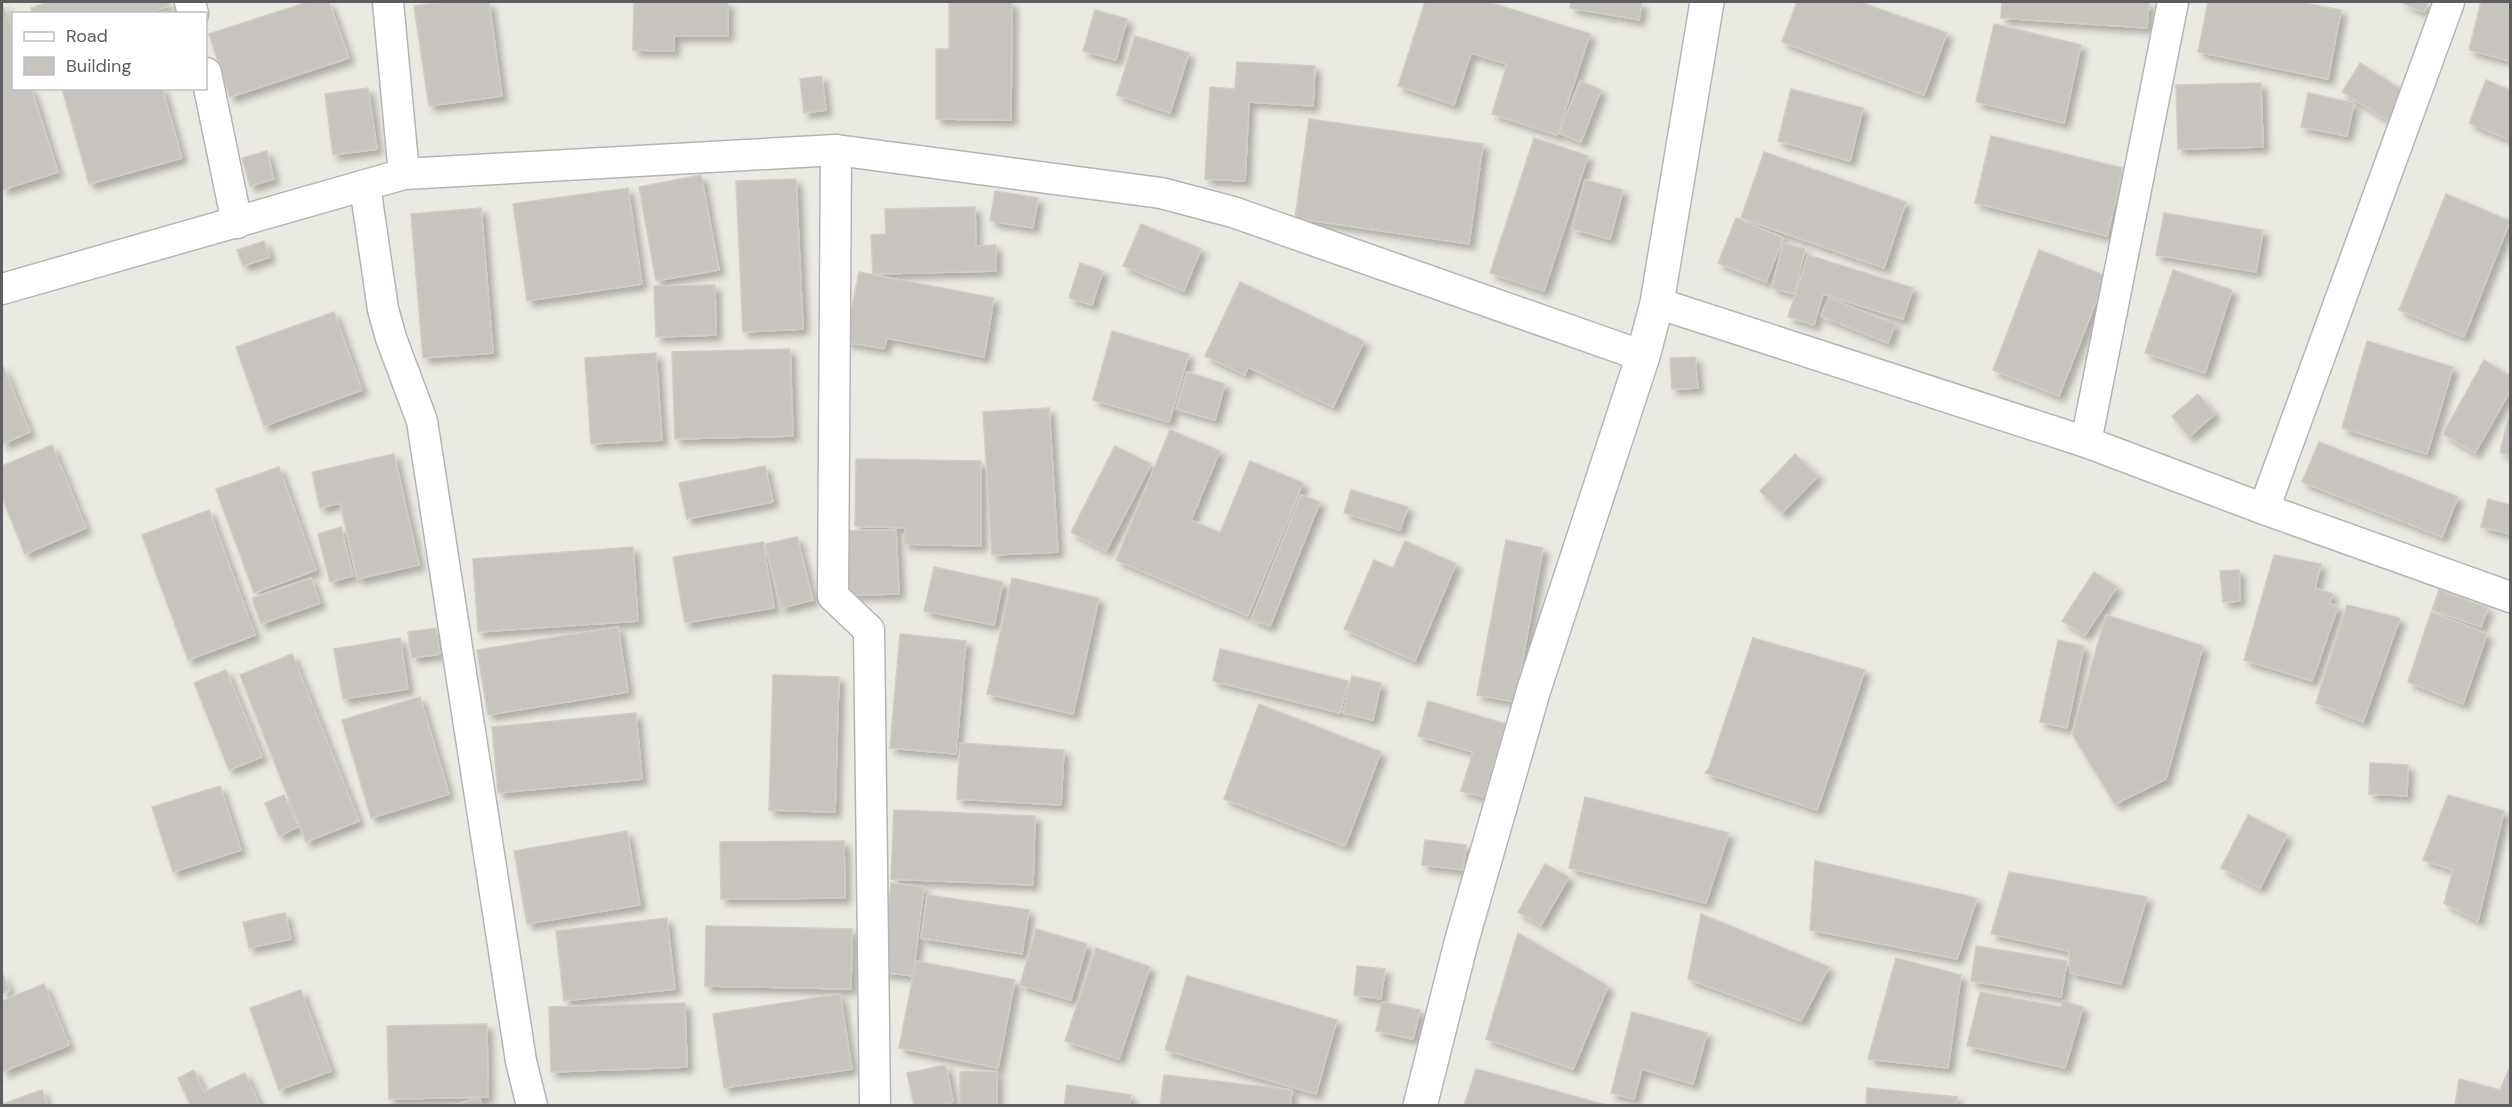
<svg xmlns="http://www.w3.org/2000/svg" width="2512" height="1107" font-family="'DM Sans',sans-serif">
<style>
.building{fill:#c7c4bf;stroke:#cfccc1;stroke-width:1.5;filter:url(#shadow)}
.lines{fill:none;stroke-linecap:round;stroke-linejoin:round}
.street-casing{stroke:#b3b4b8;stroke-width:33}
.secondary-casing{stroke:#b4b6bb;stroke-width:36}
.street{stroke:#fff;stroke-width:30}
.secondary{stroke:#fff;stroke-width:33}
</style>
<defs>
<filter id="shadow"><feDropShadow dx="5.5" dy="5.5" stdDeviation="3" flood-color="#0004"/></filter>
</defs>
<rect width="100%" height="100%" fill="#ebeae2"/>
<g class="building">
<path d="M 2,2 L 14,36 L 14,88 L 31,88 L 58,172 L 2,190 Z"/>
<path d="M 49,2 L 168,2 L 170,5 L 146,14 L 33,14 L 31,8 Z"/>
<path d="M 308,2 L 329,2 L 349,58 L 230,97 L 209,34 Z"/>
<path d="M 446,2 L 489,2 L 502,96 L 429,106 L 414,6 Z"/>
<path d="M 634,2 L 728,2 L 728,36 L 674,36 L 674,51 L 633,50 Z"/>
<path d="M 949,2 L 1012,2 L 1011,120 L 936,119 L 936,49 L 949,49 Z"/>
<path d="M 1425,2 L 1489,2 L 1590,34 L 1557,135 L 1492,114 L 1507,64 L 1471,53 L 1454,105 L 1398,86 Z"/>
<path d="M 1571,2 L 1642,2 L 1639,20 L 1570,8 Z"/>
<path d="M 1797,2 L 1860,2 L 1947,33 L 1924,95 L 1782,42 Z"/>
<path d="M 2002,2 L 2149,2 L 2147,28 L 2001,18 Z"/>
<path d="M 2208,2 L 2300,2 L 2341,10 L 2328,79 L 2198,52 Z"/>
<path d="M 2400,2 L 2428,2 L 2424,12 Z"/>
<path d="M 2481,2 L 2510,2 L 2510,61 L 2469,50 Z"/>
<path d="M 1095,10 L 1127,19 L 1116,60 L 1083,51 Z"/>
<path d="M 1994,24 L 2081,45 L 2064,123 L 1976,102 Z"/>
<path d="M 1135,36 L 1189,53 L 1170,113 L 1117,95 Z"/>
<path d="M 1237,62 L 1315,66 L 1313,106 L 1249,102 L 1245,181 L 1205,179 L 1210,87 L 1235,89 Z"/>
<path d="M 2360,63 L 2408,94 L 2391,122 L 2342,92 Z"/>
<path d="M 822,76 L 826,110 L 804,113 L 800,79 Z"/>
<path d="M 2486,80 L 2510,90 L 2510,140 L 2469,123 Z"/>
<path d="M 1580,81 L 1601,90 L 1581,142 L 1559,133 Z"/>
<path d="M 2261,83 L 2263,147 L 2178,149 L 2176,85 Z"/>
<path d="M 62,88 L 162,88 L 182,158 L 89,184 Z"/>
<path d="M 368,88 L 377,149 L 333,155 L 325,94 Z"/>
<path d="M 1791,89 L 1863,108 L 1850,161 L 1778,141 Z"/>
<path d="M 2308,93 L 2354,103 L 2347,136 L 2301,127 Z"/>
<path d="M 1309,119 L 1483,144 L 1469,244 L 1295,218 Z"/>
<path d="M 1991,136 L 2123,168 L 2107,236 L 1975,203 Z"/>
<path d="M 1534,138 L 1588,156 L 1544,291 L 1490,273 Z"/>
<path d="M 267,151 L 274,179 L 250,186 L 242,158 Z"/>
<path d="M 1764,152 L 1906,202 L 1884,268 L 1741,218 Z"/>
<path d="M 701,175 L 719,270 L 656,281 L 639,187 Z"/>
<path d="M 796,179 L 803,329 L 743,332 L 736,181 Z"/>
<path d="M 1585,180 L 1623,190 L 1610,239 L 1572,229 Z"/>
<path d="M 628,188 L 642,284 L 527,301 L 513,204 Z"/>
<path d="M 995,191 L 1038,198 L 1033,228 L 990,221 Z"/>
<path d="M 2446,194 L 2510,221 L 2464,337 L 2399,310 Z"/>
<path d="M 975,207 L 976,246 L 996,245 L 996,271 L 873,274 L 871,235 L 886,234 L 885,209 Z"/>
<path d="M 481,208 L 493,353 L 423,358 L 411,214 Z"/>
<path d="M 2164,213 L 2263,230 L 2256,272 L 2156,255 Z"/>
<path d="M 1736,218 L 1783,238 L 1766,282 L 1718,263 Z"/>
<path d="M 1141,224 L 1201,249 L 1184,291 L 1123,266 Z"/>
<path d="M 264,241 L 270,257 L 243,266 L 237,250 Z"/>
<path d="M 1783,243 L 1805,249 L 1794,294 L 1772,288 Z"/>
<path d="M 2039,250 L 2106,276 L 2059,396 L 1993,370 Z"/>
<path d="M 1808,255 L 1913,288 L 1903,319 L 1823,294 L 1814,325 L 1788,317 Z"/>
<path d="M 1080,263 L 1103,271 L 1092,305 L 1069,298 Z"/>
<path d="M 2173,270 L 2232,290 L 2205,373 L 2145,353 Z"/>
<path d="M 859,272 L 994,298 L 984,357 L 887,338 L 884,349 L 845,342 Z"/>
<path d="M 1240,282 L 1364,341 L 1333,407 L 1248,367 L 1245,375 L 1205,356 Z"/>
<path d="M 715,285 L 716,335 L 656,337 L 654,286 Z"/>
<path d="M 1829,298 L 1895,324 L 1888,343 L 1821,316 Z"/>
<path d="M 334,312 L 362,390 L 264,426 L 236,347 Z"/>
<path d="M 1112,331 L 1189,354 L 1169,422 L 1093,400 Z"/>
<path d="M 2367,341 L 2453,367 L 2427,454 L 2342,428 Z"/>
<path d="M 790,349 L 793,436 L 675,439 L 672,352 Z"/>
<path d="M 656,353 L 662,440 L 591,444 L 585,358 Z"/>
<path d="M 1695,357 L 1698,388 L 1672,389 L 1670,358 Z"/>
<path d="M 2484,360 L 2510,376 L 2510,391 L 2475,453 L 2443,434 Z"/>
<path d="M 2,364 L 30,432 L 2,444 Z"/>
<path d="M 1187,372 L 1225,384 L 1215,420 L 1176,409 Z"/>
<path d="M 2198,394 L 2215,414 L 2189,437 L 2172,416 Z"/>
<path d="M 1049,408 L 1058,552 L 992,555 L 983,412 Z"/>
<path d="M 2510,412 L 2510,456 L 2500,452 Z"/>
<path d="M 1170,430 L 1220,451 L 1191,520 L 1220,533 L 1250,461 L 1303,483 L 1248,616 L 1116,560 Z"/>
<path d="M 2319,442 L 2458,497 L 2442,537 L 2302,482 Z"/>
<path d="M 52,445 L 86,528 L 25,554 L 2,497 L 2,466 Z"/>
<path d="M 1115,446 L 1151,464 L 1106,551 L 1071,532 Z"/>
<path d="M 394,454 L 419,565 L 357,579 L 340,503 L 320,508 L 312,472 Z"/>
<path d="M 1795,454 L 1818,476 L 1782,513 L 1760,491 Z"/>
<path d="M 856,459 L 981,461 L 981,546 L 904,544 L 905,528 L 855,526 Z"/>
<path d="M 765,466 L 773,502 L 687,519 L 679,483 Z"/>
<path d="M 279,467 L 316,570 L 254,593 L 216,489 Z"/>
<path d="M 1351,490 L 1408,507 L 1400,530 L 1344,513 Z"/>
<path d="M 1301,495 L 1320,502 L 1270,626 L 1251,619 Z"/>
<path d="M 2488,499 L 2510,505 L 2510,534 L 2481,527 Z"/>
<path d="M 209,510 L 255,635 L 188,660 L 142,535 Z"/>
<path d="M 341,527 L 353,576 L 330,582 L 318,534 Z"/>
<path d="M 896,530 L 899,594 L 849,595 L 847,531 Z"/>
<path d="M 797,537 L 813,600 L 781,608 L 765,544 Z"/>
<path d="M 1506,540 L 1543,548 L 1515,702 L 1477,695 Z"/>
<path d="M 1405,541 L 1456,564 L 1415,661 L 1344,629 L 1374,560 L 1393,568 Z"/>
<path d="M 763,542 L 774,608 L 685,623 L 673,557 Z"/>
<path d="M 633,547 L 638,621 L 478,632 L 473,559 Z"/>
<path d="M 2274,555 L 2321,564 L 2315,588 L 2333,594 L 2329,603 L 2338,607 L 2312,681 L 2244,660 Z"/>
<path d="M 934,567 L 1003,582 L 994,625 L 924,611 Z"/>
<path d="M 2239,570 L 2240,601 L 2223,602 L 2220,571 Z"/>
<path d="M 2094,572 L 2117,587 L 2085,635 L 2062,621 Z"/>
<path d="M 311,578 L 320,603 L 261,624 L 252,598 Z"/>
<path d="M 1012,578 L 1099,598 L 1073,714 L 987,694 Z"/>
<path d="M 2439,590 L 2488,608 L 2481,627 L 2432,610 Z"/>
<path d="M 2347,605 L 2400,618 L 2363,722 L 2316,703 Z"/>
<path d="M 2431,612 L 2487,634 L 2463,704 L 2408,682 Z"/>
<path d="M 2106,615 L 2203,646 L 2166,779 L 2115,804 L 2072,734 Z"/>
<path d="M 618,627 L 628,692 L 488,715 L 477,650 Z"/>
<path d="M 436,628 L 440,654 L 412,658 L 408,632 Z"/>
<path d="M 900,634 L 966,641 L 956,754 L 890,748 Z"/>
<path d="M 400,638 L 408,689 L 343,699 L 334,649 Z"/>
<path d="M 1753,638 L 1865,670 L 1817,810 L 1705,773 L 1709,768 Z"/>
<path d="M 2058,640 L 2084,646 L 2067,728 L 2040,722 Z"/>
<path d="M 1220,649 L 1348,681 L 1340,713 L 1213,681 Z"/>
<path d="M 292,654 L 359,821 L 306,842 L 240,675 Z"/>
<path d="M 226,670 L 262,757 L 229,770 L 194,683 Z"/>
<path d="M 773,675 L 839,677 L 835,812 L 769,810 Z"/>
<path d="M 1352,676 L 1381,683 L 1373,720 L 1343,713 Z"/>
<path d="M 420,697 L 449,794 L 371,818 L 342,720 Z"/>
<path d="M 1428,701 L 1506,724 L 1484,797 L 1461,791 L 1473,752 L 1418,736 Z"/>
<path d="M 1259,704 L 1381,752 L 1345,846 L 1224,799 Z"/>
<path d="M 636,713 L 642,779 L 498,793 L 492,727 Z"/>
<path d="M 960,743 L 1064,750 L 1061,805 L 957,799 Z"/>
<path d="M 2370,763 L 2408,765 L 2407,796 L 2369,794 Z"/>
<path d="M 220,786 L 241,850 L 173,872 L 152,807 Z"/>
<path d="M 284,795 L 298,827 L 279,836 L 265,803 Z"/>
<path d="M 2448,795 L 2504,811 L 2478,921 L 2444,903 L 2453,870 L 2423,860 Z"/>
<path d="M 1585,797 L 1729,833 L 1706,903 L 1569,868 Z"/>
<path d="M 894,810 L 1035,816 L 1033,885 L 891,879 Z"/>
<path d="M 2248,815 L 2287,835 L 2260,888 L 2221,868 Z"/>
<path d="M 627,831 L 640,905 L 527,924 L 514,851 Z"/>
<path d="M 1425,840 L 1466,845 L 1463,870 L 1422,865 Z"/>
<path d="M 844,841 L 845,898 L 721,899 L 720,842 Z"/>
<path d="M 1815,861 L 1977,898 L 1957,959 L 1810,930 Z"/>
<path d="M 1545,864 L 1569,877 L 1541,925 L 1518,912 Z"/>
<path d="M 2009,872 L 2147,897 L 2121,984 L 2070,973 L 2069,951 L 1991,934 Z"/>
<path d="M 891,883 L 924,887 L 913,976 L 881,972 Z"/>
<path d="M 927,895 L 1029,910 L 1022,954 L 921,938 Z"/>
<path d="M 285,913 L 291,939 L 249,948 L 243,922 Z"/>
<path d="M 1701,914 L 1829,967 L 1801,1021 L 1688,979 Z"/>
<path d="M 667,918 L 675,989 L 564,1001 L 556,931 Z"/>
<path d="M 706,926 L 852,929 L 851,989 L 705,986 Z"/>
<path d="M 1036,929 L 1087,944 L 1071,1000 L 1020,985 Z"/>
<path d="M 1518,933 L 1608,986 L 1573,1069 L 1486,1039 Z"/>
<path d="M 1976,946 L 2067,961 L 2061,997 L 1971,981 Z"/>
<path d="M 1096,948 L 1150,967 L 1119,1059 L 1065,1041 Z"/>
<path d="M 1896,958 L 1961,975 L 1948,1068 L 1868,1059 Z"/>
<path d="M 916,961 L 1015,980 L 998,1068 L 899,1048 Z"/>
<path d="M 1357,966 L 1385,969 L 1381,999 L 1354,995 Z"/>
<path d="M 2,972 L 9,990 L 2,994 Z"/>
<path d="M 1187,976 L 1337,1020 L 1316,1094 L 1165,1050 Z"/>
<path d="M 44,984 L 69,1045 L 2,1072 L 2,1001 Z"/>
<path d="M 301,990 L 331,1071 L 279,1090 L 250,1008 Z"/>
<path d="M 1980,992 L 2061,1007 L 2063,1001 L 2083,1007 L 2065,1068 L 1967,1046 Z"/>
<path d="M 840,994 L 852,1069 L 724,1088 L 713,1014 Z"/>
<path d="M 1382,1002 L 1420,1010 L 1413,1039 L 1376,1031 Z"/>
<path d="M 685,1003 L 687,1067 L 551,1072 L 549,1007 Z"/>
<path d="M 1632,1012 L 1707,1033 L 1693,1084 L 1642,1069 L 1634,1099 L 1611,1093 Z"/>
<path d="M 487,1024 L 488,1097 L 389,1099 L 387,1026 Z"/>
<path d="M 946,1065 L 953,1102 L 933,1106 L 914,1106 L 907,1073 Z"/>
<path d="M 2510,1067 L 2510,1106 L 2455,1106 L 2459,1079 L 2500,1090 Z"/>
<path d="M 1476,1069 L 1606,1105 L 1606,1106 L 1464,1106 Z"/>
<path d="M 194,1070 L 204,1092 L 245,1073 L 260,1106 L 191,1106 L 178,1078 Z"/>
<path d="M 997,1071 L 997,1106 L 960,1106 L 960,1072 Z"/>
<path d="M 1164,1075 L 1292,1090 L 1290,1106 L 1160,1106 Z"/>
<path d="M 1067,1085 L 1131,1095 L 1129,1106 L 1064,1106 Z"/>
<path d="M 1867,1088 L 1957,1097 L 1955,1106 L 1866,1106 Z"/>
<path d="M 42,1090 L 48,1106 L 2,1106 L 2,1104 Z"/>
<path d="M 479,1097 L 482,1106 L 454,1106 Z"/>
</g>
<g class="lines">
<defs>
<g id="street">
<path d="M 190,2 L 193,14"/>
<path d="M 388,2 L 404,174"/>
<path d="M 206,73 L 237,223"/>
<path d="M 836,150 L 833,596 L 869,630 L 875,1106"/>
<path d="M 365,186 L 383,309 L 391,338 L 422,421 L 521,1061 L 532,1106"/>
<path d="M 2,289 L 404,174 L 836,150 L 1161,193 L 1233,212 L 1643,356"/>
<path d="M 1657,303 L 2086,442 L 2264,509 L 2510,597"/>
<path d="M 2086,442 L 2173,2"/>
<path d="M 2264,509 L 2449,2"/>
</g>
<path id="secondary" d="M 1420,1106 L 1461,943 L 1534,689 L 1643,356 L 1657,303 L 1707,2"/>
</defs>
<use href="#street" class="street-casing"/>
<use href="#secondary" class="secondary-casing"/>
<use href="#street" class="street"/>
<use href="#secondary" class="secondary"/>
</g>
<rect width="2512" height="1107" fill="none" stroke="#5b5d61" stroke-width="6"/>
<rect x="12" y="12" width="195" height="78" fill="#ffffff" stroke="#bdbec0" stroke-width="1.5"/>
<rect x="24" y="32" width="30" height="9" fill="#ffffff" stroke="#bdbec0" stroke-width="1.5"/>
<text x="66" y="42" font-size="18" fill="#5b5d61">Road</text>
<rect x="24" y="57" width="30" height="18" fill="#c7c4bf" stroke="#bdbec0" stroke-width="1.5"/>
<text x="66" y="72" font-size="18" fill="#5b5d61">Building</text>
</svg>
